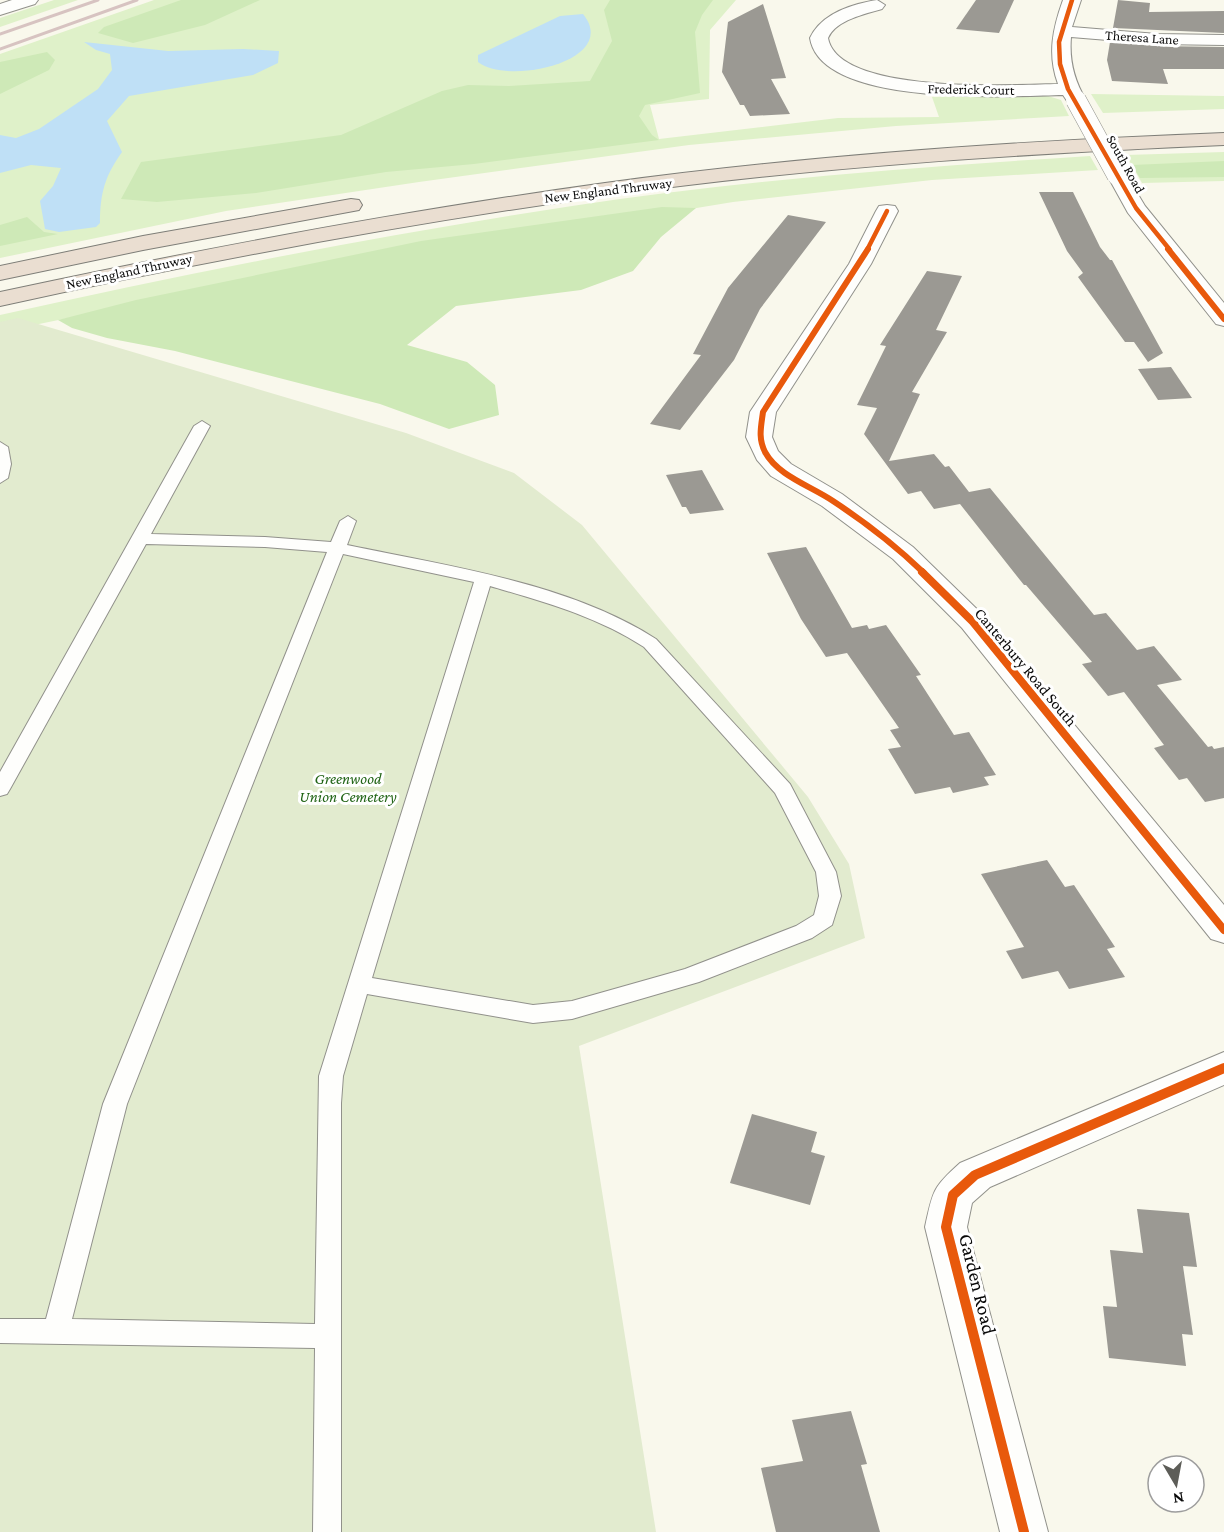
<svg xmlns="http://www.w3.org/2000/svg" width="1224" height="1532" font-family="'Crimson Pro',serif">
<style>
.green{fill:#dff1c9}
.forest{fill:#cee9b7}
.cemetery{fill:#e2ebcf}
.water{fill:#bfe0f6}
.building{fill:#9b9993}
.lines{fill:none;stroke-linecap:round;stroke-linejoin:round}
.service-casing{stroke:#91918b;stroke-width:2}
.minor-casing{stroke:#91918b;stroke-width:2}
.tertiary-casing{stroke:#91918b;stroke-width:2}
.motorway-casing{stroke:#7e7e78;stroke-width:2}
.service{fill:#fefefc;fill-rule:evenodd}
.minor{fill:#fefefc;fill-rule:evenodd}
.tertiary{fill:#fefefc;fill-rule:evenodd}
.motorway{fill:#eaded1;fill-rule:evenodd}
.rail{stroke:#d7c3c1;stroke-width:3}
.minor-bridge-casing{stroke:#91918b;stroke-width:21;stroke-linecap:butt}
.minor-bridge{stroke:#fefefc;stroke-width:20}
.cycleway-far3-casing{stroke:#fff;stroke-width:7}
.cycleway-far2-casing{stroke:#fff;stroke-width:9}
.cycleway-far1-casing{stroke:#fff;stroke-width:11}
.cycleway-casing{stroke:#fff;stroke-width:14}
.cycleway-far3{stroke:#e8590c;stroke-width:4.5}
.cycleway-far2{stroke:#e8590c;stroke-width:6}
.cycleway-far1{stroke:#e8590c;stroke-width:8}
.cycleway{stroke:#e8590c;stroke-width:10}
.labels{text-anchor:middle;dominant-baseline:central;stroke-width:6;stroke-linejoin:round;paint-order:stroke}
.far-street-label{font-size:14px;fill:#090909;stroke:#fff}
.street-label{font-size:16px;fill:#090909;stroke:#fff}
.park-label{font-size:16px;font-style:italic;fill:#216416;stroke:#fff}
.near-street-label{font-size:20px;fill:#090909;stroke:#fff}
</style>
<rect width="100%" height="100%" fill="#f9f8ec"/>
<g class="green">
<path d="M 54,0 L 78,0 L 0,27 L 0,18 Z"/>
<path d="M 154,0 L 736,0 L 710,30 L 709,99 L 650,105 L 659,139 L 838,118 L 939,117 L 932,97 L 1048,96 L 1061,100 L 1069,116 L 896,126 L 689,145 L 419,182 L 226,211 L 0,258 L 0,54 Z"/>
<path d="M 1091,94 L 1224,96 L 1224,109 L 1103,113 Z"/>
<path d="M 1224,152 L 1224,181 L 1142,183 L 1126,155 Z"/>
<path d="M 1090,156 L 1098,170 L 932,180 L 733,202 L 234,284 L 0,332 L 0,315 C 189,273 380,235 572,206 C 743,180 917,167 1090,156 Z"/>
</g>
<g class="forest">
<path d="M 181,0 L 260,0 L 205,25 L 133,43 L 98,33 L 104,27 Z"/>
<path d="M 610,0 L 713,0 L 702,15 L 695,32 L 700,93 L 645,105 L 639,116 L 652,135 L 659,140 L 474,164 L 386,172 L 256,193 L 157,202 L 121,199 L 141,162 L 341,135 L 442,91 L 468,85 L 509,86 L 590,81 L 612,41 L 604,10 Z"/>
<path d="M 47,52 L 55,60 L 49,70 L 0,94 L 0,62 Z"/>
<path d="M 1224,161 L 1224,177 L 1140,178 L 1132,165 Z"/>
<path d="M 662,207 L 696,208 L 661,237 L 633,271 L 581,290 L 456,306 L 407,345 L 467,362 L 495,385 L 499,415 L 449,429 L 380,404 L 175,351 L 107,338 L 72,328 L 58,320 L 136,300 L 421,241 Z"/>
<path d="M 27,217 L 44,232 L 58,234 L 0,246 L 0,225 Z"/>
</g>
<path class="cemetery" d="M 18,318 L 406,433 L 514,473 L 582,525 L 808,797 L 849,864 L 865,938 L 579,1046 L 656,1532 L 0,1532 L 0,322 Z"/>
<g class="water">
<path d="M 583,14 C 621,61 508,86 478,62 L 478,55 L 560,16 Z"/>
<path d="M 84,42 L 168,51 L 243,49 L 279,51 L 278,63 L 253,75 L 129,96 L 107,121 L 122,152 C 105,176 100,193 100,223 L 96,227 L 59,232 L 45,229 L 40,201 L 53,186 L 61,168 L 31,165 L 0,173 L 0,135 L 16,138 L 39,129 L 98,89 L 112,70 L 110,54 L 96,50 Z"/>
</g>
<g class="building">
<path d="M 976,0 L 1014,0 L 999,33 L 956,29 Z"/>
<path d="M 1118,0 L 1150,3 L 1149,12 L 1224,11 L 1224,33 L 1113,28 Z"/>
<path d="M 763,4 L 786,78 L 771,79 L 790,114 L 750,116 L 744,105 L 740,105 L 722,72 L 728,22 Z"/>
<path d="M 1110,42 L 1157,46 L 1224,47 L 1224,69 L 1163,69 L 1168,84 L 1112,81 L 1107,60 Z"/>
<path d="M 1039,192 L 1073,192 L 1100,247 L 1110,260 L 1112,260 L 1163,353 L 1148,362 L 1134,342 L 1125,342 L 1078,277 L 1083,273 L 1067,251 Z"/>
<path d="M 788,215 L 826,222 L 760,309 L 734,360 L 680,430 L 650,424 L 701,355 L 693,354 L 728,288 Z"/>
<path d="M 927,271 L 962,276 L 936,330 L 947,332 L 912,392 L 920,394 L 889,461 L 934,454 L 945,467 L 949,466 L 969,492 L 990,488 L 1094,615 L 1106,613 L 1137,650 L 1154,646 L 1182,680 L 1157,685 L 1208,747 L 1212,746 L 1214,749 L 1224,747 L 1224,798 L 1205,802 L 1187,778 L 1179,780 L 1154,748 L 1164,745 L 1124,692 L 1108,696 L 1082,664 L 1092,662 L 1026,585 L 1024,585 L 960,504 L 934,509 L 921,491 L 908,494 L 864,434 L 877,408 L 857,405 L 886,346 L 880,345 Z"/>
<path d="M 1171,367 L 1192,398 L 1158,400 L 1138,369 Z"/>
<path d="M 702,470 L 724,510 L 690,514 L 686,507 L 682,507 L 666,475 Z"/>
<path d="M 806,547 L 852,628 L 867,625 L 869,629 L 886,625 L 921,675 L 916,676 L 954,735 L 969,732 L 996,775 L 984,777 L 989,785 L 953,793 L 950,787 L 915,794 L 888,749 L 901,747 L 890,730 L 899,728 L 847,653 L 826,657 L 801,619 L 767,553 Z"/>
<path d="M 1047,860 L 1065,887 L 1074,885 L 1115,947 L 1107,949 L 1125,977 L 1069,989 L 1058,971 L 1022,979 L 1006,951 L 1024,947 L 981,874 Z"/>
<path d="M 752,1114 L 817,1132 L 811,1152 L 825,1156 L 810,1205 L 730,1183 Z"/>
<path d="M 1137,1209 L 1189,1213 L 1197,1267 L 1183,1266 L 1193,1335 L 1182,1334 L 1186,1366 L 1109,1358 L 1103,1306 L 1117,1307 L 1110,1250 L 1143,1253 Z"/>
<path d="M 851,1411 L 867,1464 L 861,1465 L 880,1532 L 776,1532 L 761,1468 L 803,1461 L 792,1420 Z"/>
</g>
<g class="lines">
<defs>
<g id="service">
<path d="M 202,421 L 210,426 L 151,534 L 265,537 L 331,542 L 340,521 L 348,516 L 356,521 L 347,545 C 448,566 569,583 656,639 L 790,784 L 836,872 L 841,896 L 832,925 L 812,938 L 699,982 L 572,1019 L 533,1023 L 367,994 L 343,1076 L 341,1103 L 341,1532 L 313,1532 L 315,1348 L 0,1343 L 0,1319 L 46,1319 L 103,1104 L 327,552 L 265,547 L 146,544 L 10,789 L 7,794 L 0,796 L 0,772 L 194,426 ZM 343,554 L 474,582 L 319,1076 L 315,1324 L 72,1319 L 127,1104 ZM 490,586 C 544,602 596,616 644,647 L 775,793 L 816,872 L 819,896 L 814,915 L 796,926 L 685,969 L 572,1001 L 533,1005 L 372,978 Z"/>
<path d="M 0,442 L 8,447 L 11,464 L 8,478 L 0,483 Z"/>
</g>
<g id="minor">
<path d="M 877,0 L 885,5 L 882,9 C 865,14 836,20 828,38 C 838,95 1014,85 1058,84 C 1047,54 1053,28 1063,0 L 1081,0 L 1072,27 L 1157,34 L 1224,35 L 1224,45 L 1157,44 L 1071,37 C 1069,61 1074,80 1086,100 L 1083,104 L 1069,104 L 1063,95 C 1011,96 821,108 810,38 C 821,14 852,4 877,0 Z"/>
<path d="M 1117,169 L 1124,171 L 1145,206 L 1224,303 L 1224,326 L 1216,324 L 1128,213 L 1107,175 L 1110,171 Z"/>
<path d="M 887,205 L 895,206 L 898,211 L 871,264 L 776,412 L 772,437 L 778,451 L 791,464 L 842,494 L 913,547 L 984,616 L 1224,905 L 1224,943 L 1211,939 L 962,628 L 893,559 L 822,506 L 771,476 L 757,460 L 746,437 L 750,412 L 849,264 L 876,211 L 879,206 Z"/>
<path d="M 1224,1052 L 1224,1085 L 990,1187 L 972,1203 L 967,1227 L 1048,1532 L 1000,1532 L 925,1227 C 933,1191 932,1188 960,1163 Z"/>
</g>
<path id="tertiary" d="M 12,0 L 38,0 L 35,4 L 0,15 L 0,4 Z"/>
<g id="motorway">
<path d="M 1224,133 L 1224,145 C 1017,154 810,167 605,196 C 402,224 201,262 0,306 L 0,292 C 201,249 402,211 605,183 C 810,155 1017,141 1224,133 Z"/>
<path d="M 351,199 L 359,200 L 362,205 L 359,210 L 143,250 L 0,280 L 0,266 L 143,236 Z"/>
</g>
</defs>
<use href="#service" class="service-casing"/>
<use href="#minor" class="minor-casing"/>
<use href="#tertiary" class="tertiary-casing"/>
<use href="#motorway" class="motorway-casing"/>
<use href="#service" class="service"/>
<use href="#minor" class="minor"/>
<use href="#tertiary" class="tertiary"/>
<use href="#motorway" class="motorway"/>
<g class="rail">
<path d="M 0,34 L 98,0"/>
<path d="M 0,49 L 137,0"/>
</g>
<defs>
<path id="minor-bridge" d="M 1076,100 L 1117,175"/>
</defs>
<use href="#minor-bridge" class="minor-bridge-casing"/>
<use href="#minor-bridge" class="minor-bridge"/>
<defs>
<g id="cycleway-far3">
<path d="M 1072,0 L 1059,42 L 1060,64 L 1068,89 L 1136,208 L 1170,250"/>
<path d="M 867,250 L 887,211"/>
</g>
<g id="cycleway-far2">
<path d="M 868,249 L 763,412 C 761,427 758,438 765,452 C 778,476 811,486 833,501 C 865,522 896,546 924,573"/>
<path d="M 1168,249 L 1224,319"/>
</g>
<path id="cycleway-far1" d="M 922,572 L 973,622 L 1224,930"/>
<path id="cycleway" d="M 1024,1532 L 946,1227 L 953,1195 L 975,1175 L 1224,1068"/>
</defs>
<use href="#cycleway-far3" class="cycleway-far3-casing"/>
<use href="#cycleway-far2" class="cycleway-far2-casing"/>
<use href="#cycleway-far1" class="cycleway-far1-casing"/>
<use href="#cycleway" class="cycleway-casing"/>
<use href="#cycleway-far3" class="cycleway-far3"/>
<use href="#cycleway-far2" class="cycleway-far2"/>
<use href="#cycleway-far1" class="cycleway-far1"/>
<use href="#cycleway" class="cycleway"/>
</g>
<g class="labels">
<g class="far-street-label">
<text transform="translate(1142 37) rotate(4)">Theresa Lane</text>
<text transform="translate(971 89) rotate(1)">Frederick Court</text>
<text transform="translate(1126 164) rotate(61)">South Road</text>
<text transform="translate(608 190) rotate(-7)">New England Thruway</text>
<text transform="translate(129 271) rotate(-12)">New England Thruway</text>
</g>
<g class="street-label">
<text transform="translate(1026 667) rotate(50)">Canterbury Road South</text>
</g>
<g class="park-label">
<text x="348" y="778">Greenwood<tspan x="348" dy="18">Union Cemetery</tspan></text>
</g>
<g class="near-street-label">
<text transform="translate(978 1284) rotate(76)">Garden Road</text>
</g>
</g>
<g transform="translate(1176 1484) rotate(170)"><circle r="28" fill="#ffffff" stroke="#9d9d9d" stroke-width="1.5"/>
<path d="M0-4.5L10 22L0 15L-10 22Z" fill="#5d5d58"/>
<text y="-9" font-size="16" font-weight="bold" text-anchor="middle" fill="#090909">N</text>
</g>
</svg>
